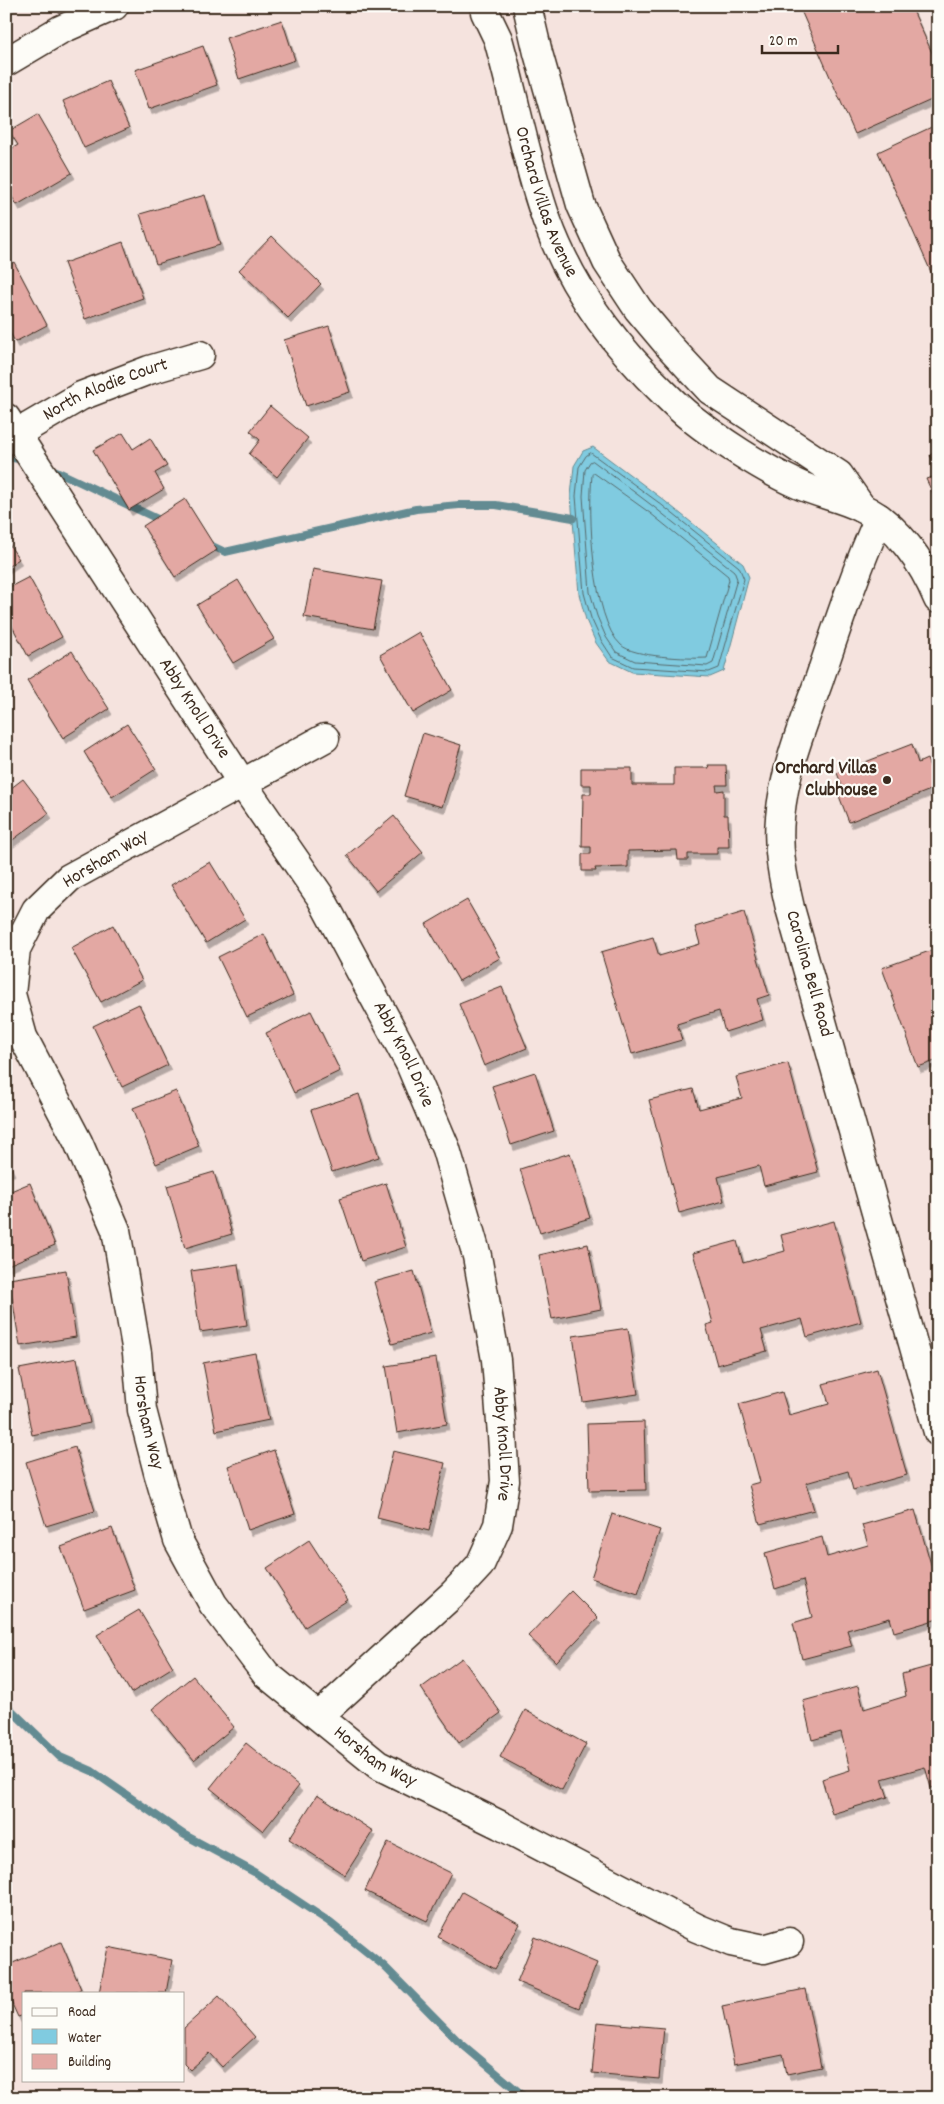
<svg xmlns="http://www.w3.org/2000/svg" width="944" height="2104" font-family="Dekko,sans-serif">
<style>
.water{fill:#80cbe0;stroke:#648b92}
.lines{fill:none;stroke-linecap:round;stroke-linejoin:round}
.shore{stroke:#576a6c;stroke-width:1}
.stream{stroke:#648b92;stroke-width:8}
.building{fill:#e3a8a3;stroke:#3b2a1e;filter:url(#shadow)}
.street-casing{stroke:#3b2a1e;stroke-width:31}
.street{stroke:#fdfcf7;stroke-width:28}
.poi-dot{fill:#3b2a1e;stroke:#fdfcf7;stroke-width:2}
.labels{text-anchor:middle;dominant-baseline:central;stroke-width:4.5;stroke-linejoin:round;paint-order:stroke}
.street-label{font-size:19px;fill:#3b2a1e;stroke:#fdfcf7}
.poi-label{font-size:19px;font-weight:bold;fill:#3b2a1e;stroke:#fdfcf7;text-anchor:end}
</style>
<defs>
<filter id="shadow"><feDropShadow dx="3" dy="5.5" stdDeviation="0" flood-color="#0004"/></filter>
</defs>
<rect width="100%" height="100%" fill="#f5e3de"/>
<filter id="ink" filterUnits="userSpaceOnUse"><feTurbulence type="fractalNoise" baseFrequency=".02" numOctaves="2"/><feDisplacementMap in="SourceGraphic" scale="10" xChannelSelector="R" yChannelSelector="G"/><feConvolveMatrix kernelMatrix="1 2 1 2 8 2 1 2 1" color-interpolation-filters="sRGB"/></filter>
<g filter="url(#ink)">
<path class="water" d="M 593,447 L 661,498 L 743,564 L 749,577 L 724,671 L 710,677 L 632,672 L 609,661 L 596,643 L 586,620 L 579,594 L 571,496 L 574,466 L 583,451 Z"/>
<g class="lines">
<g class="shore">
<path d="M 591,453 L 658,502 L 739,567 L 744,579 L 719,668 L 709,672 L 633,667 L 612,657 L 601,640 L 591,618 L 584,593 L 576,496 L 579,467 L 586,456 Z"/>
<path d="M 593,461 L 654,507 L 734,571 L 737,579 L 713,663 L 707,666 L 635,661 L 616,652 L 606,637 L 597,616 L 590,592 L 583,496 L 585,470 L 590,462 Z"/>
<path d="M 594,473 L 650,513 L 728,576 L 729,580 L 707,658 C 689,659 633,657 621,645 C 592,619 588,513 592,475 Z"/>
</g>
<g class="stream">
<path d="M 6,457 L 25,460"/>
<path d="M 48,467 L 164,522"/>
<path d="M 206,543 L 225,552 L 416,509 L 459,505 L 496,505 L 573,518"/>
<path d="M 6,1705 L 60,1757 L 92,1771 L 183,1834 L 254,1872 L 328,1921 L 384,1966 L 457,2040 L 526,2098"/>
</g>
</g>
<g class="building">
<path d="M 799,6 L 911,6 L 938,66 L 938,97 L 855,134 Z"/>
<path d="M 282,20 L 295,60 L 239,79 L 226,38 Z"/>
<path d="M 203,46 L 217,85 L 149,109 L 135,70 Z"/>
<path d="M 108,81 L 129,128 L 84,148 L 63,101 Z"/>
<path d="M 38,114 L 72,173 L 17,205 L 6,187 L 6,152 L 18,145 L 9,131 Z"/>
<path d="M 938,124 L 938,288 L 878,152 Z"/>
<path d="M 205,195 L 220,245 L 156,264 L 140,214 Z"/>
<path d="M 272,236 L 321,284 L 288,318 L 239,270 Z"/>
<path d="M 123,242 L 143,298 L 85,319 L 64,263 Z"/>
<path d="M 14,262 L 47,325 L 15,342 L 6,325 L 6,266 Z"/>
<path d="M 329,326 L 350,392 L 306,406 L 284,340 Z"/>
<path d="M 270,406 L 308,438 L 277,477 L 249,454 L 260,440 L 250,431 Z"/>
<path d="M 123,433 L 133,449 L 150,438 L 167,466 L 155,473 L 164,489 L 129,510 L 93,450 Z"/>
<path d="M 938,450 L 938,471 L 930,455 Z"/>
<path d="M 938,475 L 938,497 L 935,498 L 926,479 Z"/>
<path d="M 185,499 L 217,550 L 175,577 L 143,526 Z"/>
<path d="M 6,540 L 19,559 L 6,568 Z"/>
<path d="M 313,569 L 382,581 L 373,629 L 304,617 Z"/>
<path d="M 29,577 L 62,637 L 28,656 L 6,615 L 6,589 Z"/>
<path d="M 238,580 L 274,639 L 233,663 L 197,605 Z"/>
<path d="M 419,632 L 452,690 L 413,713 L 380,655 Z"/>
<path d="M 72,651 L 109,709 L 63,738 L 27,680 Z"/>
<path d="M 127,724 L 156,769 L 112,797 L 84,752 Z"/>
<path d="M 423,733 L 461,745 L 442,807 L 404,796 Z"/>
<path d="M 912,744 L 918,763 L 927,759 L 938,787 L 849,822 L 839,796 L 845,794 L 837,773 Z"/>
<path d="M 708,765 L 726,765 L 727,785 L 716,785 L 717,791 L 724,790 L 724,815 L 728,815 L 729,847 L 717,847 L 717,854 L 688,854 L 688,860 L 678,860 L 677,850 L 628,851 L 628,867 L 595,868 L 596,871 L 582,871 L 582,854 L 591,854 L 591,847 L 582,847 L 583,794 L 591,794 L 591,785 L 581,785 L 581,768 L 632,768 L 632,785 L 674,785 L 674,768 L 709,768 Z"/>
<path d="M 23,779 L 49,813 L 6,845 L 6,792 Z"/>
<path d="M 394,816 L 423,852 L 376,891 L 347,855 Z"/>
<path d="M 210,862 L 245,919 L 206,943 L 171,885 Z"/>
<path d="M 467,900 L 500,958 L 459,981 L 426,924 Z"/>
<path d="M 744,912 L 769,995 L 757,999 L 763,1020 L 725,1032 L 719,1011 L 677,1024 L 682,1040 L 632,1054 L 601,952 L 653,937 L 659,956 L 700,944 L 695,927 Z"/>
<path d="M 113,925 L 142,980 L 101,1002 L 71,948 Z"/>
<path d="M 264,934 L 293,995 L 247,1017 L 218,957 Z"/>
<path d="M 938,948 L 938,1060 L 918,1067 L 882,968 Z"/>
<path d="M 502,987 L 527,1048 L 484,1066 L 459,1004 Z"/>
<path d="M 139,1004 L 168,1065 L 122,1087 L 93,1026 Z"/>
<path d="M 311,1011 L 340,1071 L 294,1093 L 266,1033 Z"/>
<path d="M 788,1063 L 818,1172 L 764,1186 L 759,1166 L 718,1177 L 724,1201 L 679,1213 L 649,1100 L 693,1089 L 699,1109 L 742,1098 L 736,1077 Z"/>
<path d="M 535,1072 L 554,1131 L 511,1145 L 492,1086 Z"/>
<path d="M 176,1091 L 199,1146 L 156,1164 L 133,1108 Z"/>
<path d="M 359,1094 L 379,1157 L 332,1172 L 311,1110 Z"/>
<path d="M 570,1153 L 590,1218 L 540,1233 L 520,1169 Z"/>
<path d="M 6,1157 L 12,1170 L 6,1172 Z"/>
<path d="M 214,1172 L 232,1234 L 185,1248 L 167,1186 Z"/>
<path d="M 30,1183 L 55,1245 L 8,1265 L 6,1193 Z"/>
<path d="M 386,1183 L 406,1247 L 361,1261 L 340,1198 Z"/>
<path d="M 834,1221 L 861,1322 L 807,1337 L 802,1319 L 761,1330 L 767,1351 L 717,1365 L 706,1325 L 713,1323 L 693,1253 L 737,1241 L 743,1263 L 785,1251 L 781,1235 Z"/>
<path d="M 588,1244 L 601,1309 L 552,1319 L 539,1255 Z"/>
<path d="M 238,1264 L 247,1325 L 200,1332 L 191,1271 Z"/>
<path d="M 66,1270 L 76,1337 L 20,1346 L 9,1279 Z"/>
<path d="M 414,1271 L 431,1333 L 392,1344 L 374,1282 Z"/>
<path d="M 628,1328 L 638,1394 L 583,1402 L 573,1336 Z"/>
<path d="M 255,1353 L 269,1420 L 216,1431 L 203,1363 Z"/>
<path d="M 77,1358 L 90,1423 L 32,1435 L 19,1369 Z"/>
<path d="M 436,1358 L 447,1424 L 397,1433 L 386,1366 Z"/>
<path d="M 877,1369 L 907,1475 L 853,1490 L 848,1471 L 806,1483 L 814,1510 L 760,1524 L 749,1485 L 760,1482 L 739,1404 L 782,1392 L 789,1415 L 829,1404 L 823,1384 Z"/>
<path d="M 644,1422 L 646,1490 L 589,1491 L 587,1424 Z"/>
<path d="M 75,1447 L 95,1511 L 46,1526 L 26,1462 Z"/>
<path d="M 274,1450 L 295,1514 L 248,1530 L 228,1466 Z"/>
<path d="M 393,1451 L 445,1463 L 429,1531 L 377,1518 Z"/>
<path d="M 915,1510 L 938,1588 L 938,1619 L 894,1632 L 890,1618 L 847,1630 L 852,1646 L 802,1659 L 793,1623 L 812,1617 L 803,1580 L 775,1589 L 765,1553 L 822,1537 L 827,1557 L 868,1545 L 862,1525 Z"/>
<path d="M 612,1514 L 660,1530 L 638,1594 L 591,1578 Z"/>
<path d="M 112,1528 L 135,1590 L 84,1609 L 61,1547 Z"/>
<path d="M 309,1540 L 348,1600 L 305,1627 L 267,1568 Z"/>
<path d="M 571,1591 L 598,1618 L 556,1662 L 528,1636 Z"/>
<path d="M 139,1610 L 173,1667 L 131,1693 L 97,1635 Z"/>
<path d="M 462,1658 L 501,1713 L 459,1743 L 421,1688 Z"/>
<path d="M 938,1664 L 938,1786 L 931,1788 L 925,1767 L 882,1779 L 888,1797 L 832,1814 L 822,1779 L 850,1770 L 841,1732 L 812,1740 L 803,1701 L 858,1686 L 864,1709 L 906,1696 L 902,1674 Z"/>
<path d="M 193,1676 L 234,1727 L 194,1760 L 152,1709 Z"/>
<path d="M 525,1710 L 586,1744 L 562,1790 L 500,1757 Z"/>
<path d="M 246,1743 L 299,1786 L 263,1831 L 210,1788 Z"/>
<path d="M 317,1795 L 373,1831 L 345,1875 L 289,1839 Z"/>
<path d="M 388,1842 L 451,1873 L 427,1921 L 365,1891 Z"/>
<path d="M 462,1892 L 520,1924 L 495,1969 L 438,1937 Z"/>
<path d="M 535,1937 L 597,1963 L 579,2008 L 517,1982 Z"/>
<path d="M 61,1942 L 81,1989 L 73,1993 L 24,1993 L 24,2015 L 18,2017 L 6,1991 L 6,1966 Z"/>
<path d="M 108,1947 L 172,1960 L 166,1993 L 99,1993 Z"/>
<path d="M 805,1989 L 821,2067 L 787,2074 L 783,2054 L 734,2064 L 722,2006 Z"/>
<path d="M 219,1996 L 255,2037 L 222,2067 L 209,2053 L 190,2070 L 184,2064 L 184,2028 Z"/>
<path d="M 597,2022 L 664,2028 L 659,2079 L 592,2073 Z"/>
</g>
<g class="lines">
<defs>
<g id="street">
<path d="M 527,6 L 538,53 L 581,205 L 607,262 L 638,309 L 670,347 L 710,390 L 839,475 L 862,508"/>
<path id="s1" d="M 485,12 L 498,39 C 515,99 526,162 547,221 C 571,287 615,346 665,394 C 673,402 681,410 690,417 C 719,440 762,468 795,483 C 817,494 841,497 862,508 C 898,525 923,563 938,599"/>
<path d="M 6,62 L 60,30 L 114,6"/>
<path id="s2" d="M 6,418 L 242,783 L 320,896 L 410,1064 L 446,1149 L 477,1256 L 496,1360 L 502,1435 L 505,1481 L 498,1525 L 480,1565 L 453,1594 L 319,1716"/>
<path id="s3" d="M 6,440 L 81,396 L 149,370 L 200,355"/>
<path id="s4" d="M 879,518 C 855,572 837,627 818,683 C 802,727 784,771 780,818 C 777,850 783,878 790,908 L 938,1432"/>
<path id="s5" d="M 325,738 L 69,878 L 36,910 L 16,949 L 11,994 L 23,1037 L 78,1142 L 116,1230 L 137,1353 L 142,1410 L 158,1472 L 178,1540 L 213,1604 L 266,1674 L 378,1765 L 500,1825 L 697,1928 L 731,1942 L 764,1949 L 789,1942"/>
</g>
</defs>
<use href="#street" class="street-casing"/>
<use href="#street" class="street"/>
</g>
</g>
<circle class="poi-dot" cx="887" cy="780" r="5"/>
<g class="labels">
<g class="street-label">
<text stroke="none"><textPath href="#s1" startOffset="200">Orchard Villas Avenue</textPath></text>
<text stroke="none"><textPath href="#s3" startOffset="112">North Alodie Court</textPath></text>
<text stroke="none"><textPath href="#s2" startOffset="346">Abby Knoll Drive</textPath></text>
<text transform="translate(106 860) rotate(-31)">Horsham Way</text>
<text stroke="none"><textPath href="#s4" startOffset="476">Carolina Bell Road</textPath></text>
<text stroke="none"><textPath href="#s2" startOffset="751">Abby Knoll Drive</textPath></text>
<text stroke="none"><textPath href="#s5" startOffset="881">Horsham Way</textPath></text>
<text stroke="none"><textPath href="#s2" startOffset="1156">Abby Knoll Drive</textPath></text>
<text stroke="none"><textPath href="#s5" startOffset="1301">Horsham Way</textPath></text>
</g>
<g class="poi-label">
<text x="877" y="769">Orchard Villas<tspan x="877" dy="22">Clubhouse</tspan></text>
</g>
</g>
<rect width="944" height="2104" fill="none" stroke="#fdfcf7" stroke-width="25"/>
<rect x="12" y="12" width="919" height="2079" fill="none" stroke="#3b2a1e" stroke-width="2" filter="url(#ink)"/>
<rect x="22" y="1992" width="162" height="90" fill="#fdfcf7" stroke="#afa8a0"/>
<rect x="32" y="2008" width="25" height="8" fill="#fdfcf7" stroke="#afa8a0"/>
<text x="68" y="2016" font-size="15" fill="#3b2a1e">Road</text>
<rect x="32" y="2029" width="25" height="15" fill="#80cbe0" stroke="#afa8a0"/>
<text x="68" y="2042" font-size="15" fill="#3b2a1e">Water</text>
<rect x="32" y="2054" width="25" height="15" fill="#e3a8a3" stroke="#afa8a0"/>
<text x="68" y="2066" font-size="15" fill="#3b2a1e">Building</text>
<path d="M762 45v8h76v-8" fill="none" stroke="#3b2a1e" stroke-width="2.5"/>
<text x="769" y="45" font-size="15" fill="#3b2a1e" stroke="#fdfcf7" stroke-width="4" paint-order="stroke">20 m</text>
</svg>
